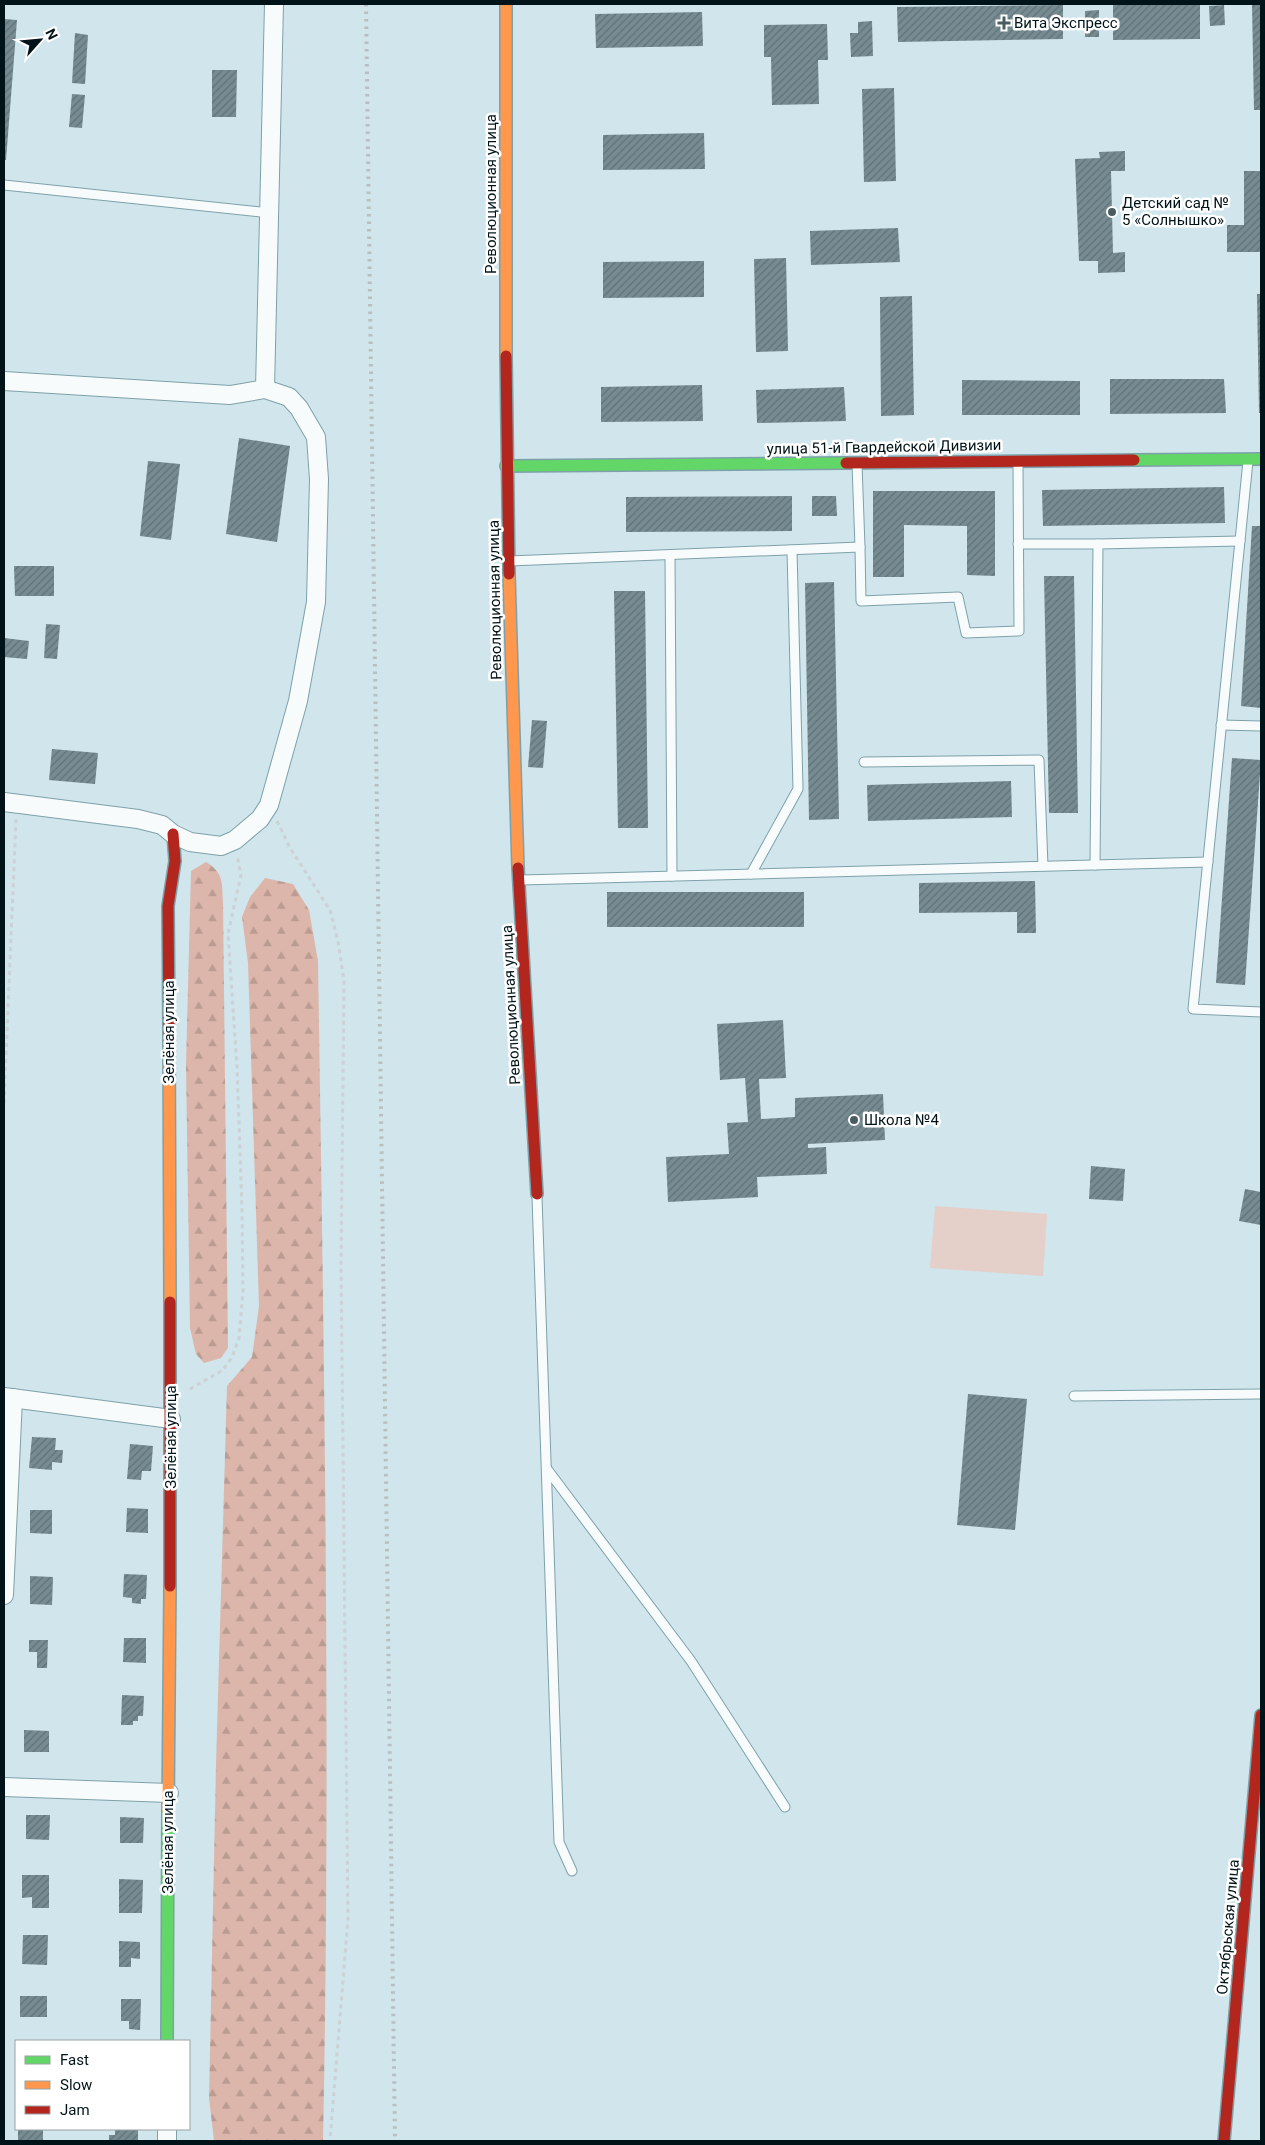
<svg xmlns="http://www.w3.org/2000/svg" width="1265" height="2145" font-family="Roboto,sans-serif">
<style>
.forest{fill:url(#forest-firs)}
.park{fill:#e5cfc9}
.building{fill:url(#building-hatch)}
.lines{fill:none;stroke-linecap:round;stroke-linejoin:round}
.lane-casing{stroke:#7ea1a9;stroke-width:11}
.street-casing{stroke:#7ea1a9;stroke-width:20}
.fast-casing{stroke:#7ea1a9;stroke-width:14}
.slow-casing{stroke:#7ea1a9;stroke-width:14}
.jam-casing{stroke:#7ea1a9;stroke-width:14}
.path{stroke:#cbd1d4;stroke-width:3;stroke-dasharray:4 4;stroke-linecap:butt}
.lane{stroke:#f8fbfc;stroke-width:9}
.street{stroke:#f8fbfc;stroke-width:18}
.fast{stroke:#63d668;stroke-width:11}
.slow{stroke:#ff974d;stroke-width:11}
.jam{stroke:#b3261e;stroke-width:11}
.rail{stroke:#b8bfc1;stroke-width:4;stroke-dasharray:2.5 5;stroke-linecap:butt}
.poi-dot{fill:#495c62;stroke:#fff;stroke-width:2}
.labels{text-anchor:middle;dominant-baseline:central;stroke-width:5;stroke-linejoin:round;paint-order:stroke}
.poi-label{font-size:15px;fill:#001318;stroke:#fff;text-anchor:start}
.street-label{font-size:15px;fill:#001318;stroke:#fff}
</style>
<defs>
<pattern id="forest-firs" width="22" height="20" patternUnits="userSpaceOnUse" patternTransform="scale(1.25)"><rect width="22" height="20" fill="#ddb6ab"/><path d="M5 1l3.5 6h-7zM16 11l3.5 6h-7z" fill="#bc9c92"/></pattern>
<pattern id="building-hatch" width="6" height="6" patternUnits="userSpaceOnUse" patternTransform="scale(1.25)"><rect width="6" height="6" fill="#778c92"/><path d="M-1 1l2-2M0 6l6-6M5 7l2-2" fill="none" stroke="#5f7176"/></pattern>
</defs>
<rect width="100%" height="100%" fill="#d0e5ec"/>
<g class="forest">
<path d="M 206,862 C 224,873 222,883 223,902 L 228,1348 L 221,1358 L 204,1363 L 196,1354 L 190,1328 L 186,1065 L 191,871 Z"/>
<path d="M 265,878 L 293,884 L 309,910 L 318,961 C 324,1354 331,1748 323,2141 L 214,2141 L 209,2098 L 216,1765 L 227,1386 L 252,1357 L 259,1306 L 248,963 L 242,917 L 250,897 Z"/>
</g>
<path class="park" d="M 935,1206 L 1047,1214 L 1043,1276 L 930,1268 Z"/>
<g class="building">
<path d="M 1113,4 L 1200,4 L 1200,39 L 1113,40 Z"/>
<path d="M 1252,4 L 1261,4 L 1261,110 L 1254,110 Z"/>
<path d="M 1063,5 L 1063,39 L 898,42 L 897,7 Z"/>
<path d="M 1224,5 L 1225,25 L 1210,26 L 1209,6 Z"/>
<path d="M 1099,10 L 1099,37 L 1085,37 L 1085,11 Z"/>
<path d="M 702,12 L 703,46 L 596,48 L 595,14 Z"/>
<path d="M 4,19 L 17,20 L 6,160 L 4,160 Z"/>
<path d="M 872,21 L 873,56 L 851,57 L 850,33 L 858,33 L 858,22 Z"/>
<path d="M 827,24 L 828,60 L 818,60 L 819,104 L 772,105 L 771,57 L 764,57 L 764,25 Z"/>
<path d="M 75,33 L 88,35 L 85,84 L 72,83 Z"/>
<path d="M 212,70 L 237,70 L 236,117 L 212,117 Z"/>
<path d="M 894,88 L 896,181 L 864,182 L 862,89 Z"/>
<path d="M 72,94 L 85,95 L 82,128 L 69,127 Z"/>
<path d="M 704,133 L 705,169 L 603,170 L 603,135 Z"/>
<path d="M 1125,151 L 1125,171 L 1111,171 L 1113,253 L 1125,252 L 1125,272 L 1098,273 L 1098,261 L 1079,261 L 1075,159 L 1100,158 L 1099,152 Z"/>
<path d="M 1244,171 L 1261,171 L 1261,252 L 1227,252 L 1227,225 L 1244,225 Z"/>
<path d="M 898,228 L 900,262 L 811,265 L 810,231 Z"/>
<path d="M 786,258 L 788,351 L 756,352 L 754,259 Z"/>
<path d="M 704,261 L 704,297 L 603,298 L 603,262 Z"/>
<path d="M 1257,294 L 1261,294 L 1261,413 L 1259,413 Z"/>
<path d="M 912,296 L 914,415 L 881,416 L 880,297 Z"/>
<path d="M 1110,379 L 1224,379 L 1226,413 L 1110,414 Z"/>
<path d="M 962,380 L 1080,381 L 1080,415 L 962,415 Z"/>
<path d="M 702,385 L 703,421 L 601,422 L 601,387 Z"/>
<path d="M 844,387 L 846,421 L 757,423 L 756,390 Z"/>
<path d="M 239,438 L 290,446 L 277,542 L 226,534 Z"/>
<path d="M 148,461 L 180,464 L 171,540 L 140,536 Z"/>
<path d="M 1224,487 L 1225,523 L 1043,526 L 1042,490 Z"/>
<path d="M 873,491 L 995,491 L 995,576 L 967,575 L 967,526 L 904,525 L 904,577 L 873,577 Z"/>
<path d="M 792,496 L 792,531 L 626,532 L 626,497 Z"/>
<path d="M 812,496 L 836,496 L 837,516 L 812,516 Z"/>
<path d="M 1252,526 L 1261,526 L 1261,708 L 1241,706 Z"/>
<path d="M 14,566 L 54,566 L 54,596 L 15,596 Z"/>
<path d="M 1044,576 L 1074,576 L 1078,813 L 1049,813 Z"/>
<path d="M 834,582 L 839,819 L 809,820 L 805,583 Z"/>
<path d="M 614,591 L 645,591 L 648,828 L 618,828 Z"/>
<path d="M 46,624 L 60,625 L 57,659 L 44,658 Z"/>
<path d="M 4,638 L 29,641 L 27,659 L 4,657 Z"/>
<path d="M 532,720 L 547,721 L 543,768 L 528,767 Z"/>
<path d="M 52,749 L 98,753 L 95,784 L 49,780 Z"/>
<path d="M 1232,758 L 1261,760 L 1245,985 L 1216,983 Z"/>
<path d="M 1011,781 L 1012,817 L 868,821 L 867,785 Z"/>
<path d="M 1035,881 L 1036,933 L 1017,933 L 1017,912 L 919,913 L 919,883 Z"/>
<rect x="607" y="892" width="197" height="35"/>
<path d="M 783,1020 L 786,1078 L 759,1079 L 761,1119 L 795,1117 L 795,1098 L 883,1094 L 885,1140 L 808,1144 L 808,1148 L 826,1147 L 827,1174 L 757,1177 L 758,1197 L 668,1202 L 666,1157 L 729,1154 L 727,1123 L 748,1122 L 745,1078 L 720,1080 L 717,1024 Z"/>
<path d="M 1091,1166 L 1125,1169 L 1123,1201 L 1089,1199 Z"/>
<path d="M 1245,1189 L 1261,1192 L 1261,1225 L 1239,1221 Z"/>
<path d="M 968,1394 L 1027,1399 L 1015,1530 L 957,1525 Z"/>
<path d="M 32,1437 L 56,1438 L 55,1450 L 63,1450 L 62,1463 L 52,1462 L 52,1470 L 29,1468 Z"/>
<path d="M 130,1444 L 153,1446 L 151,1471 L 142,1471 L 141,1480 L 127,1479 Z"/>
<path d="M 127,1508 L 148,1509 L 148,1533 L 126,1532 Z"/>
<path d="M 30,1510 L 52,1510 L 52,1534 L 30,1533 Z"/>
<path d="M 124,1574 L 147,1575 L 146,1599 L 141,1599 L 141,1604 L 132,1603 L 132,1598 L 123,1597 Z"/>
<path d="M 30,1576 L 53,1577 L 52,1605 L 30,1604 Z"/>
<path d="M 124,1638 L 146,1638 L 146,1663 L 123,1662 Z"/>
<path d="M 29,1640 L 48,1640 L 47,1668 L 37,1668 L 37,1652 L 29,1652 Z"/>
<path d="M 122,1695 L 144,1696 L 143,1716 L 138,1716 L 138,1721 L 133,1721 L 133,1725 L 121,1725 Z"/>
<path d="M 24,1730 L 49,1731 L 49,1752 L 24,1752 Z"/>
<path d="M 26,1815 L 50,1815 L 49,1840 L 26,1839 Z"/>
<path d="M 120,1817 L 144,1818 L 143,1843 L 120,1843 Z"/>
<path d="M 22,1875 L 49,1875 L 49,1908 L 32,1908 L 32,1897 L 22,1898 Z"/>
<path d="M 119,1879 L 143,1880 L 142,1913 L 119,1913 Z"/>
<path d="M 23,1935 L 48,1935 L 47,1965 L 22,1964 Z"/>
<path d="M 119,1941 L 140,1942 L 140,1959 L 131,1958 L 131,1967 L 119,1967 Z"/>
<rect x="20" y="1996" width="27" height="21"/>
<path d="M 121,1999 L 141,1999 L 140,2030 L 129,2029 L 129,2021 L 121,2021 Z"/>
<rect x="18" y="2129" width="25" height="12"/>
<path d="M 115,2129 L 138,2129 L 138,2141 L 109,2141 L 109,2135 L 115,2135 Z"/>
</g>
<g class="lines">
<defs>
<g id="lane">
<path d="M 4,185 L 270,213"/>
<path d="M 1248,461 L 1193,1009 L 1261,1012"/>
<path d="M 1018,544 L 1098,544"/>
<path d="M 860,547 L 861,601 L 958,597 L 966,633 L 1019,631 L 1018,463"/>
<path d="M 670,555 L 672,876"/>
<path d="M 509,561 L 860,547 L 857,464"/>
<path d="M 1221,725 L 1261,726"/>
<path d="M 864,762 L 1039,760 L 1043,866"/>
<path d="M 1095,865 L 1098,544 L 1240,541"/>
<path d="M 751,874 L 798,789 L 792,550"/>
<path d="M 521,880 L 1208,862"/>
<path d="M 537,1197 L 559,1842 L 572,1871"/>
<path d="M 1074,1396 L 1261,1394"/>
<path d="M 547,1469 L 691,1661 L 785,1807"/>
</g>
<g id="street">
<path d="M 4,381 L 230,395 L 265,389 L 289,397 L 299,408 L 316,437 L 319,479 L 316,602 L 298,701 L 269,805 L 260,819 L 235,840 L 221,846 L 190,842 L 173,834 L 162,825 L 138,819 L 4,802"/>
<path d="M 265,389 L 274,4"/>
<path d="M 4,1397 L 171,1419"/>
<path d="M 4,1595 L 13,1398"/>
<path d="M 4,1787 L 169,1793"/>
<path d="M 167,2141 L 167,2129"/>
</g>
<g id="fast">
<path d="M 1134,460 L 1261,459"/>
<path d="M 506,466 L 846,463"/>
<path d="M 167,2041 L 168,1811"/>
</g>
<g id="slow">
<path d="M 506,4 L 506,356"/>
<path d="M 509,574 L 518,868"/>
<path d="M 169,1032 L 170,1302"/>
<path d="M 168,1811 L 170,1586"/>
</g>
<g id="jam">
<path d="M 506,356 L 509,574"/>
<path d="M 846,463 L 1134,460"/>
<path d="M 518,868 L 537,1194"/>
<path d="M 169,1032 L 168,906 L 175,861 L 173,834"/>
<path d="M 170,1586 L 170,1302"/>
<path d="M 1224,2141 L 1261,1715"/>
</g>
</defs>
<use href="#lane" class="lane-casing"/>
<use href="#street" class="street-casing"/>
<use href="#fast" class="fast-casing"/>
<use href="#slow" class="slow-casing"/>
<use href="#jam" class="jam-casing"/>
<g class="path">
<path d="M 277,821 L 290,848 L 330,910 L 338,941 L 344,981 L 341,1266 L 348,1918 L 330,2141"/>
<path d="M 4,1103 L 16,819"/>
<path d="M 190,1389 L 223,1370 L 232,1357 L 239,1338 L 243,1291 L 242,1209 L 237,1067 L 228,934 L 241,875 L 237,855"/>
</g>
<use href="#lane" class="lane"/>
<use href="#street" class="street"/>
<use href="#fast" class="fast"/>
<use href="#slow" class="slow"/>
<use href="#jam" class="jam"/>
<path class="rail" d="M 366,4 L 395,2141"/>
</g>
<g class="poi-dot">
<path d="M1001.5 15.5h5v5h5v5h-5v5h-5v-5h-5v-5h5z"/>
<circle cx="1112" cy="212" r="5"/>
<circle cx="854" cy="1120" r="5"/>
</g>
<g class="labels">
<g class="poi-label">
<text x="1014" y="23">Вита Экспресс</text>
<text x="1122" y="203">Детский сад №<tspan x="1122" dy="17">5 «Солнышко»</tspan></text>
<text x="864" y="1120">Школа №4</text>
</g>
<g class="street-label">
<text transform="translate(491 194) rotate(-90)">Революционная улица</text>
<text transform="translate(884 447) rotate(-1)">улица 51-й Гвардейской Дивизии</text>
<text transform="translate(495 600) rotate(-91)">Революционная улица</text>
<text transform="translate(511 1005) rotate(-93)">Революционная улица</text>
<text transform="translate(169 1032) rotate(-90)">Зелёная улица</text>
<text transform="translate(171 1437) rotate(-90)">Зелёная улица</text>
<text transform="translate(168 1842) rotate(-90)">Зелёная улица</text>
<text transform="translate(1228 1927) rotate(-85)">Октябрьская улица</text>
</g>
</g>
<rect width="1265" height="2145" fill="none" stroke="#001318" stroke-width="10"/>
<rect x="15" y="2040" width="175" height="90" fill="#ffffff" stroke="#99a1a3"/>
<rect x="25" y="2056" width="25" height="8" fill="#63d668" stroke="#99a1a3"/>
<text x="60" y="2065" font-size="15" fill="#001318">Fast</text>
<rect x="25" y="2081" width="25" height="8" fill="#ff974d" stroke="#99a1a3"/>
<text x="60" y="2090" font-size="15" fill="#001318">Slow</text>
<rect x="25" y="2106" width="25" height="8" fill="#b3261e" stroke="#99a1a3"/>
<text x="60" y="2115" font-size="15" fill="#001318">Jam</text>
<g transform="translate(40 40) rotate(63)" stroke="#ffffff" stroke-width="4" paint-order="stroke">
<path d="M0-4L9 19L0 12L-9 19Z" fill="#001318"/>
<text y="-8" font-size="14" font-weight="bold" text-anchor="middle" fill="#001318">N</text>
</g>
</svg>
